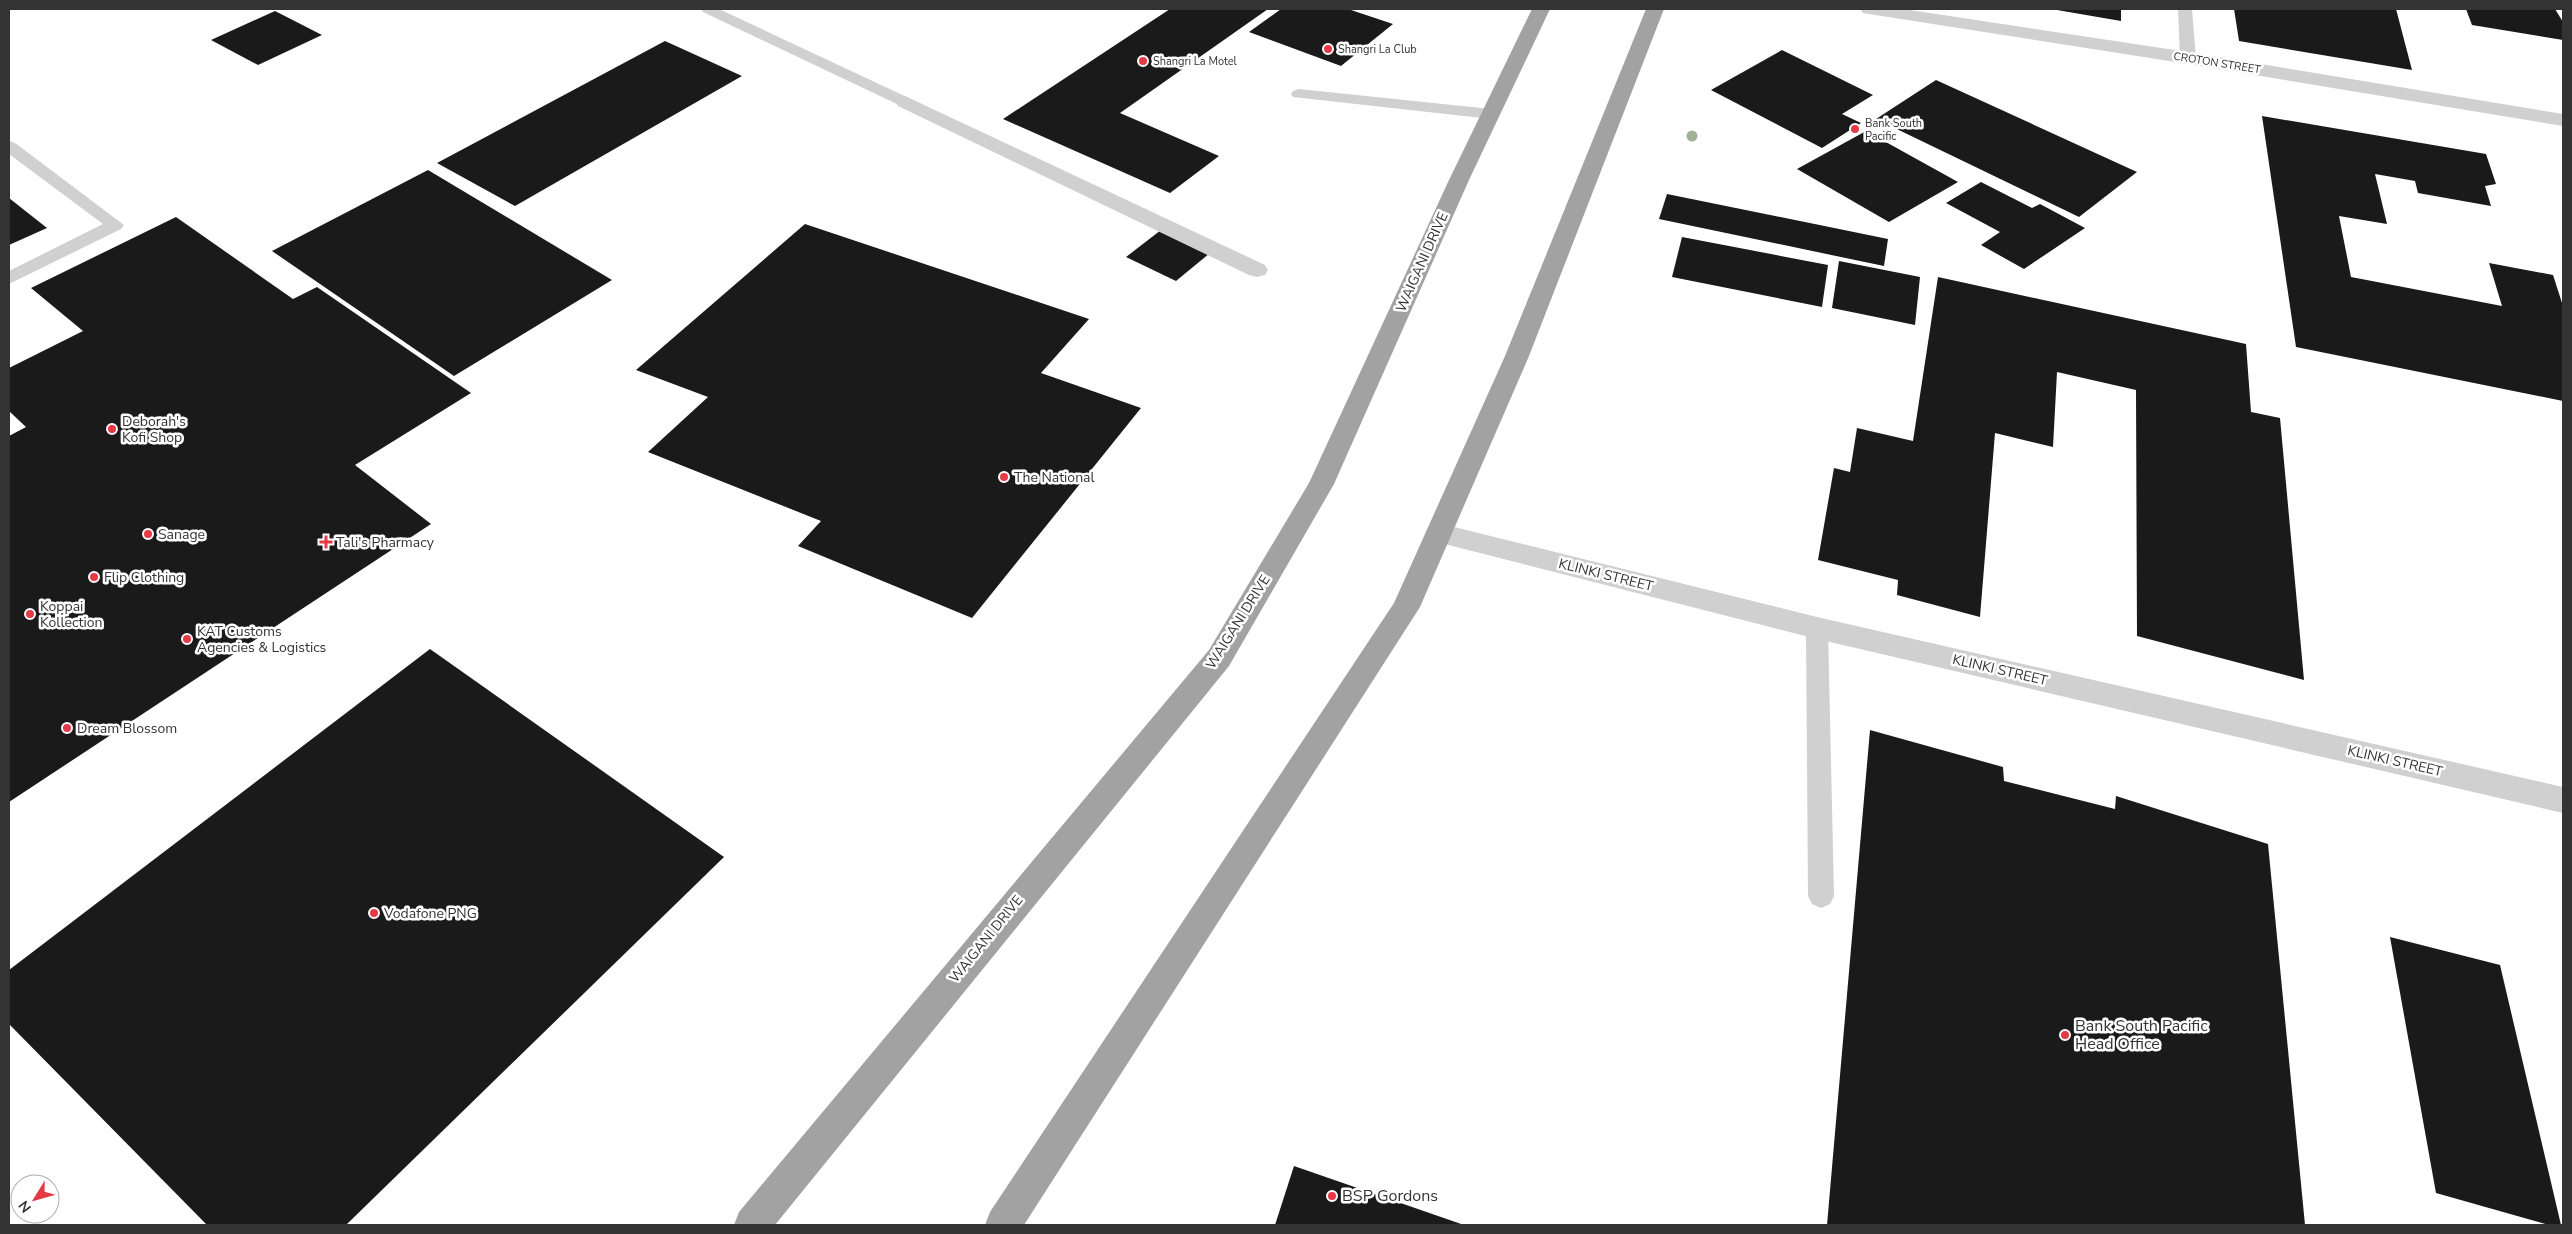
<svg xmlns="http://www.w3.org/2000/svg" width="2572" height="1234" font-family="'Nunito Sans',sans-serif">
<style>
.building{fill:#1a1a1a}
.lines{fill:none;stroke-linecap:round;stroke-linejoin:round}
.service{fill:#d0d0d0;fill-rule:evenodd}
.pedestrian{fill:#d0d0d0;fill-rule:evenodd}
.minor{fill:#d0d0d0;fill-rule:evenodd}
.trunk{fill:#a2a2a2;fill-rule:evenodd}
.tree{fill:#a2b095}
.poi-dot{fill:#e63946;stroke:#fff;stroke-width:2}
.labels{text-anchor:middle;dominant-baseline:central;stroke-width:5;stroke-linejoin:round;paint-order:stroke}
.far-poi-label{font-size:11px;fill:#333;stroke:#fff;text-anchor:start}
.far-street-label{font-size:11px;fill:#333;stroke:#fff}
.street-label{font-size:14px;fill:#333;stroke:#fff}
.poi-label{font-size:14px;fill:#333;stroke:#fff;text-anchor:start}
.near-poi-label{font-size:16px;fill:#333;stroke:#fff;text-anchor:start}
</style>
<rect width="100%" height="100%" fill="#fff"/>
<g class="building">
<path d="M 1170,9 L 1268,9 L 1120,113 L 1219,156 L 1170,193 L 1003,119 Z"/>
<path d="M 1281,9 L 1348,9 L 1393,24 L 1341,66 L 1249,32 Z"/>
<path d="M 2057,9 L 2121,9 L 2121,21 L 2057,10 Z"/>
<path d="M 2234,9 L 2396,9 L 2412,70 L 2239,41 Z"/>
<path d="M 2466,9 L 2555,9 L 2563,22 L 2563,40 L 2472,25 Z"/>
<path d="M 275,11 L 322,35 L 258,65 L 211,40 Z"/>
<path d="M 665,41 L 742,76 L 515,206 L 437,163 Z"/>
<path d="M 1782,50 L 1873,95 L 1842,114 L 1861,123 L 1822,148 L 1711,90 Z"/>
<path d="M 1936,80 L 2137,172 L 2079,217 L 1876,119 Z"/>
<path d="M 2262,116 L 2486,154 L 2496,184 L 2485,186 L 2491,206 L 2418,193 L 2415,181 L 2375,174 L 2387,224 L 2339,216 L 2351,277 L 2502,306 L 2489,263 L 2553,275 L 2563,306 L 2563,401 L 2296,347 Z"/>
<path d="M 1866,131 L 1958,182 L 1889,222 L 1797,169 Z"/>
<path d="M 428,170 L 612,280 L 454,376 L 272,251 Z"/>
<path d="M 1981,182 L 2032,208 L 2040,204 L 2085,228 L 2024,269 L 1981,245 L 2000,232 L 1946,203 Z"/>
<path d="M 1667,194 L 1888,239 L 1884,266 L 1659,219 Z"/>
<path d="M 9,198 L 47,228 L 9,245 Z"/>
<path d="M 176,217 L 293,299 L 317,287 L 471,393 L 355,465 L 431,524 L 9,802 L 9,436 L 26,427 L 9,411 L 9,368 L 83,331 L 31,288 Z"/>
<path d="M 805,224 L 1089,319 L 1041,373 L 1141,408 L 972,618 L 798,546 L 821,521 L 648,452 L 708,397 L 636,370 Z"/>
<path d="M 1161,230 L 1210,253 L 1176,281 L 1126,257 Z"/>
<path d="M 1682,237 L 1828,265 L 1822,307 L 1672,277 Z"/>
<path d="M 1839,261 L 1920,277 L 1915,325 L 1832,308 Z"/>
<path d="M 1938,277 L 2246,344 L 2251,412 L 2280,418 L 2304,680 L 2137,636 L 2136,390 L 2057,372 L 2053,447 L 1995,433 L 1980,617 L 1897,595 L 1898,580 L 1818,560 L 1834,468 L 1850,472 L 1857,428 L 1913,441 Z"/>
<path d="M 430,649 L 724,857 L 346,1225 L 207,1225 L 9,1024 L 9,970 Z"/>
<path d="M 1870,730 L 2003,767 L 2004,781 L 2115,809 L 2116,796 L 2268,844 L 2305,1225 L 1827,1225 Z"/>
<path d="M 2390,937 L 2500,965 L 2561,1225 L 2549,1225 L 2436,1193 Z"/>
<path d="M 1294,1166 L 1464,1225 L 1275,1225 Z"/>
</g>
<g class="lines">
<g class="service">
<path d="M 701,9 L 719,9 L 911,99 L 913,102 L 905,107 L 899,105 L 703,12 Z"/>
<path d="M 2178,9 L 2192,9 L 2196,58 L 2188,63 L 2180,58 Z"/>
<path d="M 1299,89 L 1491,109 L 1499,114 L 1491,119 L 1293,97 L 1291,94 L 1293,91 Z"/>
<path d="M 9,141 L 15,143 L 124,225 L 121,229 L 9,284 L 9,271 L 103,224 L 9,154 Z"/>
<path d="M 1817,619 L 1825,622 L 1828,628 L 1834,896 L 1830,904 L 1821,908 L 1812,904 L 1808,896 L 1806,628 L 1809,622 Z"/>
</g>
<path class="pedestrian" d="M 905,96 L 1265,265 L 1268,270 L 1265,275 L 1257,277 L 1249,275 L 898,106 L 895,102 L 898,98 Z"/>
<g class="minor">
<path d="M 1860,9 L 1903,9 L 2188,52 L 2563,114 L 2563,126 L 2188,64 L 1869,14 L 1863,13 Z"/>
<path d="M 1438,523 L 1817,617 L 2563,787 L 2563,813 L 1817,639 L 1429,540 L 1425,533 L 1429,526 Z"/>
</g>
<g class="trunk">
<path d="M 1532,9 L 1550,9 L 1469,180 L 1334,484 L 1229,666 L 775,1225 L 734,1225 L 739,1212 L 1209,650 L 1309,483 L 1449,180 Z"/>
<path d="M 1646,9 L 1664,9 L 1529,356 L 1420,607 L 1024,1225 L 985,1225 L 990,1212 L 1394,603 L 1505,356 Z"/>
</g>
</g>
<circle class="tree" cx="1692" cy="136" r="5.5"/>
<g class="poi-dot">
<circle cx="1328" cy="49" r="5"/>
<circle cx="1143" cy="61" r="5"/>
<circle cx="1855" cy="129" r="5"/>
<circle cx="112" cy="429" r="5"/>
<circle cx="1004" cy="477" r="5"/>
<circle cx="148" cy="534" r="5"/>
<path d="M323.5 534.5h5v5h5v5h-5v5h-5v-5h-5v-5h5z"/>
<circle cx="94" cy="577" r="5"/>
<circle cx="30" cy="614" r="5"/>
<circle cx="187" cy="639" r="5"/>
<circle cx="67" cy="728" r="5"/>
<circle cx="374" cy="913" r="5"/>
<circle cx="2065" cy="1035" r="5"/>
<circle cx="1332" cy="1196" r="5"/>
</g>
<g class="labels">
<g class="far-poi-label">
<text x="1338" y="49">Shangri La Club</text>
<text x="1153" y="61">Shangri La Motel</text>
<text x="1865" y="123">Bank South<tspan x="1865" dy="13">Pacific</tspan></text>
</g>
<g class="far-street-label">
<text transform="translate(2217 63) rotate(9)">CROTON STREET</text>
</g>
<g class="street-label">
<text transform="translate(1422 262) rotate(-66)">WAIGANI DRIVE</text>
<text transform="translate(1606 575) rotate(14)">KLINKI STREET</text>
<text transform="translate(1238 622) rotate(-58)">WAIGANI DRIVE</text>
<text transform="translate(2000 670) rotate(13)">KLINKI STREET</text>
<text transform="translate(2395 761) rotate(13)">KLINKI STREET</text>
<text transform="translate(986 939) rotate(-51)">WAIGANI DRIVE</text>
</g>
<g class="poi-label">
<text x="122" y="421">Deborah's<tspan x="122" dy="16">Kofi Shop</tspan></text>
<text x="1014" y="477">The National</text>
<text x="158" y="534">Sanage</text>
<text x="336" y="542">Tali's Pharmacy</text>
<text x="104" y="577">Flip Clothing</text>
<text x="40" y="606">Koppai<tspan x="40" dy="16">Kollection</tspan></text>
<text x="197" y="631">KAT Customs<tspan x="197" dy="16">Agencies &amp; Logistics</tspan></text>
<text x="77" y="728">Dream Blossom</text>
<text x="384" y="913">Vodafone PNG</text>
</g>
<g class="near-poi-label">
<text x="2075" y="1026">Bank South Pacific<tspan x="2075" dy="18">Head Office</tspan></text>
<text x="1342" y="1196">BSP Gordons</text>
</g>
</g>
<rect width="2572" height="1234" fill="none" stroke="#333333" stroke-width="20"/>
<g transform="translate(35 1199) rotate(233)"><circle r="24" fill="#ffffff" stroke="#adadad"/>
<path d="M0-4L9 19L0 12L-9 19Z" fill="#e63946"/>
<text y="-8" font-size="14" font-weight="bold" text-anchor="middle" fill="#333333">N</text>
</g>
</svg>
